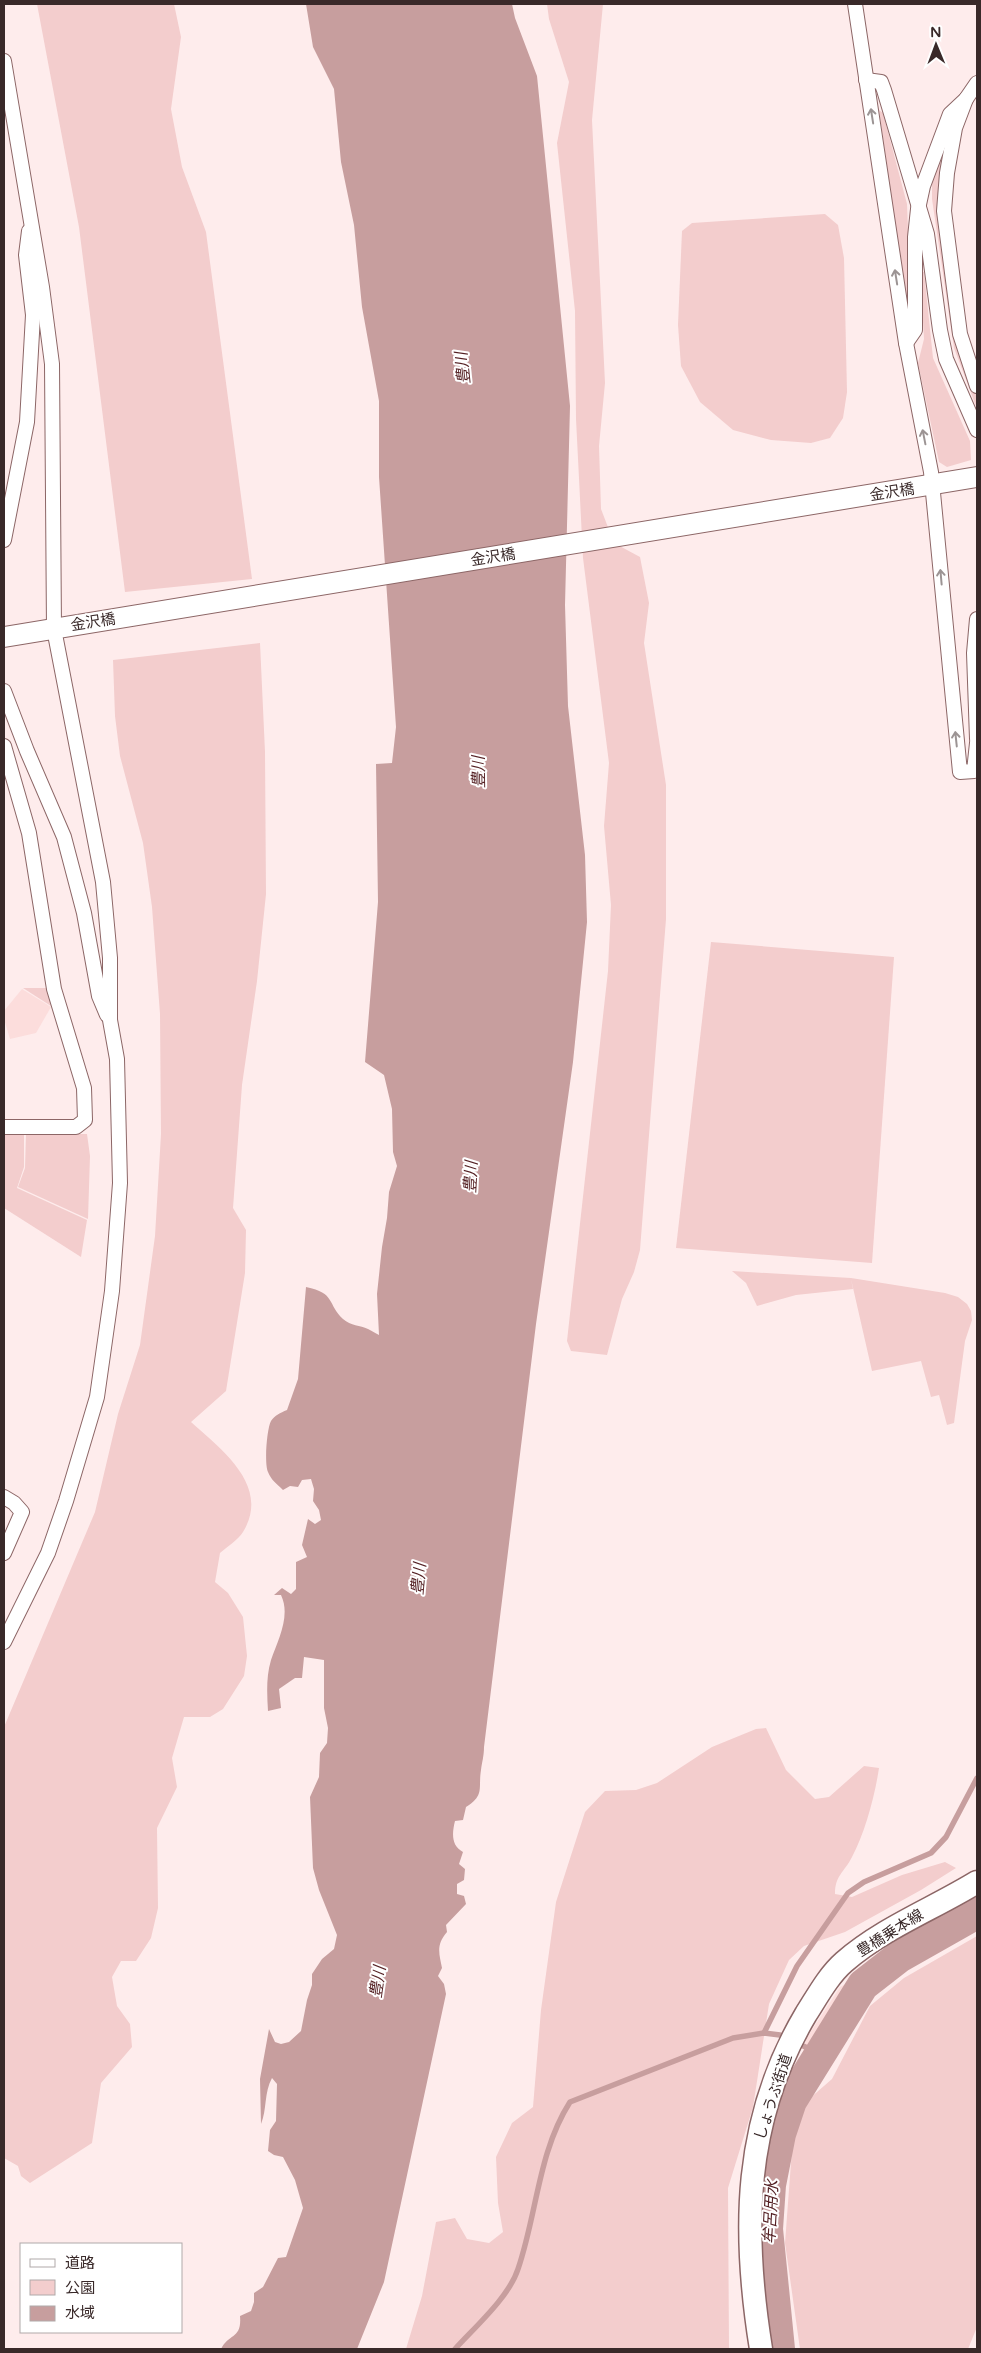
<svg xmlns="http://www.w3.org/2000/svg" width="981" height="2353" font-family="'Varela Round','Noto Sans JP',sans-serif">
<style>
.built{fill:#fcdddc}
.green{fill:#f3cdcd}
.water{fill:#c79e9e}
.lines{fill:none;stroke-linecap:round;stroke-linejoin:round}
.stream{stroke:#c79e9e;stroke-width:5.5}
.river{stroke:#c79e9e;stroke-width:32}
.street-casing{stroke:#8c6666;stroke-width:16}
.secondary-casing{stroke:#8c6666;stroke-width:22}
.primary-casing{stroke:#8c6666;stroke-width:25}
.street{stroke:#fff;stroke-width:14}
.secondary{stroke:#fff;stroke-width:20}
.primary{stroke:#fff;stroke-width:22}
.oneway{stroke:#9c9494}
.labels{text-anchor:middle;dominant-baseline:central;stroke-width:4;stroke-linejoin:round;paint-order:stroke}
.street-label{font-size:15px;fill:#392929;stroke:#fff}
.water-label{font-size:16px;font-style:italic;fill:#531f22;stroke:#fff}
</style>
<rect width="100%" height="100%" fill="#feecec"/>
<g class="built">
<path d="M 22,989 L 51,1007 L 36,1033 L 10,1039 L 4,1019 L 4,1011 Z"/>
<path d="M 868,1972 L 850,1997 L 864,2005 L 822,2080 L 805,2093 L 796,2085 L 806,2039 L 840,1987 Z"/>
</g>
<g class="green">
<path d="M 37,4 L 174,4 L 181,37 L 171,109 L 182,167 L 206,232 L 252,579 L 125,592 L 79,227 Z"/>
<path d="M 547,4 L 603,4 L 592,120 L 605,383 L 599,446 L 601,509 L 614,543 L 640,557 L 649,603 L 644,643 L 666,785 L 666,919 L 640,1250 L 634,1272 L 622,1299 L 607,1355 L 571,1351 L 567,1341 L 608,971 L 611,905 L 604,826 L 609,763 L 583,558 L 576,419 L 575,311 L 557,143 L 569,82 L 549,19 Z"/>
<path d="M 879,110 L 883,113 L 907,204 L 911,305 L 907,306 Z"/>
<path d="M 949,138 L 938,188 L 942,234 L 959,337 L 977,395 L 977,409 L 954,348 L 932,199 L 932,182 Z"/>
<path d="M 825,214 L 838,225 L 844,258 L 847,392 L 843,418 L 830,438 L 811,443 L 771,440 L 733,430 L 700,402 L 681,366 L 678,325 L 682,231 L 692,223 Z"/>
<path d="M 920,271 L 924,272 L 933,358 L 970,441 L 971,460 L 947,467 L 939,462 L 918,363 L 924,339 Z"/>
<path d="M 260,643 L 265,752 L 266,894 L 257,981 L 242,1085 L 233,1208 L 246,1230 L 245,1273 L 226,1391 L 191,1422 C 222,1450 271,1486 243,1532 C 238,1540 227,1547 220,1553 L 215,1582 L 228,1593 L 243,1617 L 247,1656 L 244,1676 L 223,1709 L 210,1717 L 184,1717 L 172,1758 L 177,1787 L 157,1828 L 158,1908 L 151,1938 L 136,1961 L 121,1961 L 112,1977 L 117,2006 L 130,2024 L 132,2047 L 101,2083 L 92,2143 L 30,2183 L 21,2176 L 18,2166 L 4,2158 L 4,1727 L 95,1512 L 118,1414 L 140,1345 L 155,1236 L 161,1134 L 160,1014 L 152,907 L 143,843 L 120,756 L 115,716 L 113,660 Z"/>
<path d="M 711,942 L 894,957 L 872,1263 L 676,1248 Z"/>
<path d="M 23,988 L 47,988 L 51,1006 Z"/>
<path d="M 26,1134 L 87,1134 L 90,1156 L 88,1219 L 18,1187 L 25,1168 Z"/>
<path d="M 4,1135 L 24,1135 L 24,1167 L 17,1188 L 87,1220 L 81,1257 L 4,1208 Z"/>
<path d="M 732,1271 L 851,1278 L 945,1293 L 958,1297 L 967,1304 L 971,1311 L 972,1320 L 965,1341 L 954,1423 L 947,1425 L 939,1395 L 931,1397 L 921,1361 L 872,1371 L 851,1279 L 853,1289 L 796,1295 L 757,1306 L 746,1283 Z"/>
<path d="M 766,1728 L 786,1770 L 815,1799 L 829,1797 L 864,1766 L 879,1768 C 875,1795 865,1833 852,1857 C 844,1873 835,1875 835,1894 L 852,1897 L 902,1875 L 945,1862 L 956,1868 L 921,1890 L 845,1932 L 804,1946 L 789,1960 L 769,2004 L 753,2107 L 728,2188 L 729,2349 L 406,2349 L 422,2296 L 436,2222 L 455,2218 L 467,2239 L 489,2243 L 503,2232 L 498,2203 L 496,2157 L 512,2123 L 533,2107 L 541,2010 L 556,1902 L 585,1812 L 605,1791 L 636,1790 L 657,1783 L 712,1747 L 756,1729 Z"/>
<path d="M 977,1936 L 977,2327 L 968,2349 L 800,2349 L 785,2243 L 793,2136 L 801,2106 L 832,2079 L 870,2006 L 904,1978 Z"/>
</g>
<path class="water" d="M 306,4 L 512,4 L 515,18 L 537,76 L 570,406 L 565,605 L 568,706 L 585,855 L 587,922 L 573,1062 L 536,1324 L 484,1747 C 484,1756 482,1762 481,1770 C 478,1789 485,1795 466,1807 L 463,1820 L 455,1821 C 452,1833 451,1846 463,1852 L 459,1864 L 465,1869 L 464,1880 L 457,1884 L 457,1894 L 464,1896 L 466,1904 L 446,1925 L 447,1932 C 436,1945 439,1953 442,1968 L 438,1976 L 444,1984 L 446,1994 L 384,2282 L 357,2349 L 221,2349 C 229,2333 242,2339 240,2316 L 251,2311 L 254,2302 L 254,2293 L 263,2287 L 278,2258 L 286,2257 L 303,2208 L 295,2180 L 283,2157 L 274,2155 L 268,2151 L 270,2130 L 276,2121 L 277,2084 L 272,2078 C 264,2092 267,2110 261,2124 L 260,2079 L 269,2029 L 275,2042 L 281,2044 L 289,2042 L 301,2031 L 307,2000 L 312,1985 L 312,1974 L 322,1959 L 334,1949 L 337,1935 L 319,1890 L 313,1868 L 310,1797 L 319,1777 L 320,1753 L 327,1743 L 328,1728 L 324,1708 L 324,1660 L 304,1657 L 302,1678 L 295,1678 L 279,1689 L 281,1708 L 268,1711 C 267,1694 266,1677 271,1660 C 278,1640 291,1616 281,1595 L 274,1595 L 282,1588 L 291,1594 L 296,1589 L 296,1562 L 307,1557 L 302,1545 L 308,1519 L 315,1524 L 321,1520 L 319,1510 L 313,1501 L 314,1489 L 311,1479 L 302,1480 L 298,1487 L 290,1486 L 283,1490 C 277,1484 271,1480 268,1472 C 264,1463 267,1428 271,1421 C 275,1415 280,1413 287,1410 L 298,1379 L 306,1287 C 336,1293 327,1304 343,1319 C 351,1326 360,1325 368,1329 C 372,1331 375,1333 379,1335 L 377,1294 L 382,1247 L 387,1218 L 389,1192 L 397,1166 L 393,1152 L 392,1109 L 384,1075 L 365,1062 L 378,902 L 376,764 L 392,763 L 396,727 L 379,477 L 379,401 L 362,307 L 354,225 L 341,162 L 334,89 L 313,47 Z"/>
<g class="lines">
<g class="stream">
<path d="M 764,2033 L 797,1966 L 848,1893 L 864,1882 L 931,1853 L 946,1837 L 977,1778"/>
<path d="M 797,2043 L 820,2054"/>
<path d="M 455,2349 C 475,2327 509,2297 518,2269 C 537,2214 538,2152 570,2102 L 733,2038 L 764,2033 L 780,2035 L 789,2039"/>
</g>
<path class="river" d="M 779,2349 L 767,2229 L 770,2185 L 780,2134 L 791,2101 L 863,1985 L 899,1957 L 977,1913"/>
<defs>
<g id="street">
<path d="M 855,4 L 906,343 L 931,472 L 960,772 L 974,771 L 977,743"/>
<path d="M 4,61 L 42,287 L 52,364 L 54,629 L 103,882 L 110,958 L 110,1020 L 117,1059 L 120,1183 L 112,1291 L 97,1397 L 66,1501 L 48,1553 L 4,1642"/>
<path d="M 866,80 L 881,82 L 884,90 L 927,234 L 940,330 L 946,359 L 977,430"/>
<path d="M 966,99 L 955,128 L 947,173 L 944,211 L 960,334 L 977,386"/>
<path d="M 906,343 L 915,330 L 915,237 L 918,209 L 923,186 L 950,114 L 966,99 L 977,83"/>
<path d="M 4,540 L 27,422 L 33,315 L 26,255 L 29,231"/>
<path d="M 977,619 L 974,653 L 977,739"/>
<path d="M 4,691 L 27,751 L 64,837 L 84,913 L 99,996 L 107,1015"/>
<path d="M 4,746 L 29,833 L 54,989 L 84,1088 L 85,1120 L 76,1127 L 4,1127"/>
<path d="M 4,1497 L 14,1503 L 22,1512 L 4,1553"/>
</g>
<path id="secondary" d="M 4,637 L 977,477"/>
<path id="primary" d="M 761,2349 C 742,2231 743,2120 806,2014 C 817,1997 828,1976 844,1962 C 883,1928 933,1909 977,1882"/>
</defs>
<use href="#street" class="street-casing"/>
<use href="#secondary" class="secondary-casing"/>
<use href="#primary" class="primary-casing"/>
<use href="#street" class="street"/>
<use href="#secondary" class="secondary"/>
<use href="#primary" class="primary"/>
</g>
<defs><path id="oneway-shaft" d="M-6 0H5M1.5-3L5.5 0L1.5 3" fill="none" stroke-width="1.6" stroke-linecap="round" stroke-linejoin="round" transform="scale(1.25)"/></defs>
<g class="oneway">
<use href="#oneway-shaft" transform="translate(872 116) rotate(-99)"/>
<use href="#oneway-shaft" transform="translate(896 277) rotate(-99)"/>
<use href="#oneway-shaft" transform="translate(924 437) rotate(-101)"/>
<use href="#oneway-shaft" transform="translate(941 577) rotate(-95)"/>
<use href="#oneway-shaft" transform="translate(956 739) rotate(-96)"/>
</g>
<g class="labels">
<g class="street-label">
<text transform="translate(892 492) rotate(-9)">金沢橋</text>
<text transform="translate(493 557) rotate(-9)">金沢橋</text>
<text transform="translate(93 622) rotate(-9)">金沢橋</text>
<text transform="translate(890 1933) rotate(-32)">豊橋乗本線</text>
<text transform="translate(773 2097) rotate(-72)">しょうぶ街道</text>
</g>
<g class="water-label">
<text transform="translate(463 368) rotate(-96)">豊川</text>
<text transform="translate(479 772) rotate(-91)">豊川</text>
<text transform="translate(471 1177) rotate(-87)">豊川</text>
<text transform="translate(419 1579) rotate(-85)">豊川</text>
<text transform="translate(378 1982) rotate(-82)">豊川</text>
<text transform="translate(771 2212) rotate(-87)">牟呂用水</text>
</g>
</g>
<rect width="981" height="2353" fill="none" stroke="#392929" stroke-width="10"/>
<rect x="20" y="2243" width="162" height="90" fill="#ffffff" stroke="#b0a9a9"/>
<rect x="30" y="2259" width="25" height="8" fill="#ffffff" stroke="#b0a9a9"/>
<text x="65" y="2268" font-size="15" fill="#392929">道路</text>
<rect x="30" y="2280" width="25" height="15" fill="#f3cdcd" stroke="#b0a9a9"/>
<text x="65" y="2293" font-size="15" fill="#392929">公園</text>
<rect x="30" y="2306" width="25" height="15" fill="#c79e9e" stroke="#b0a9a9"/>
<text x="65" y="2318" font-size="15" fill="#392929">水域</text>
<g transform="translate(936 45) rotate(359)" stroke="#ffffff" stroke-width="4" paint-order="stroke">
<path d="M0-4L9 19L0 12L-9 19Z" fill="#392929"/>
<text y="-8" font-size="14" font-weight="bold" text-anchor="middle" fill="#392929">N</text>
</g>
</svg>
